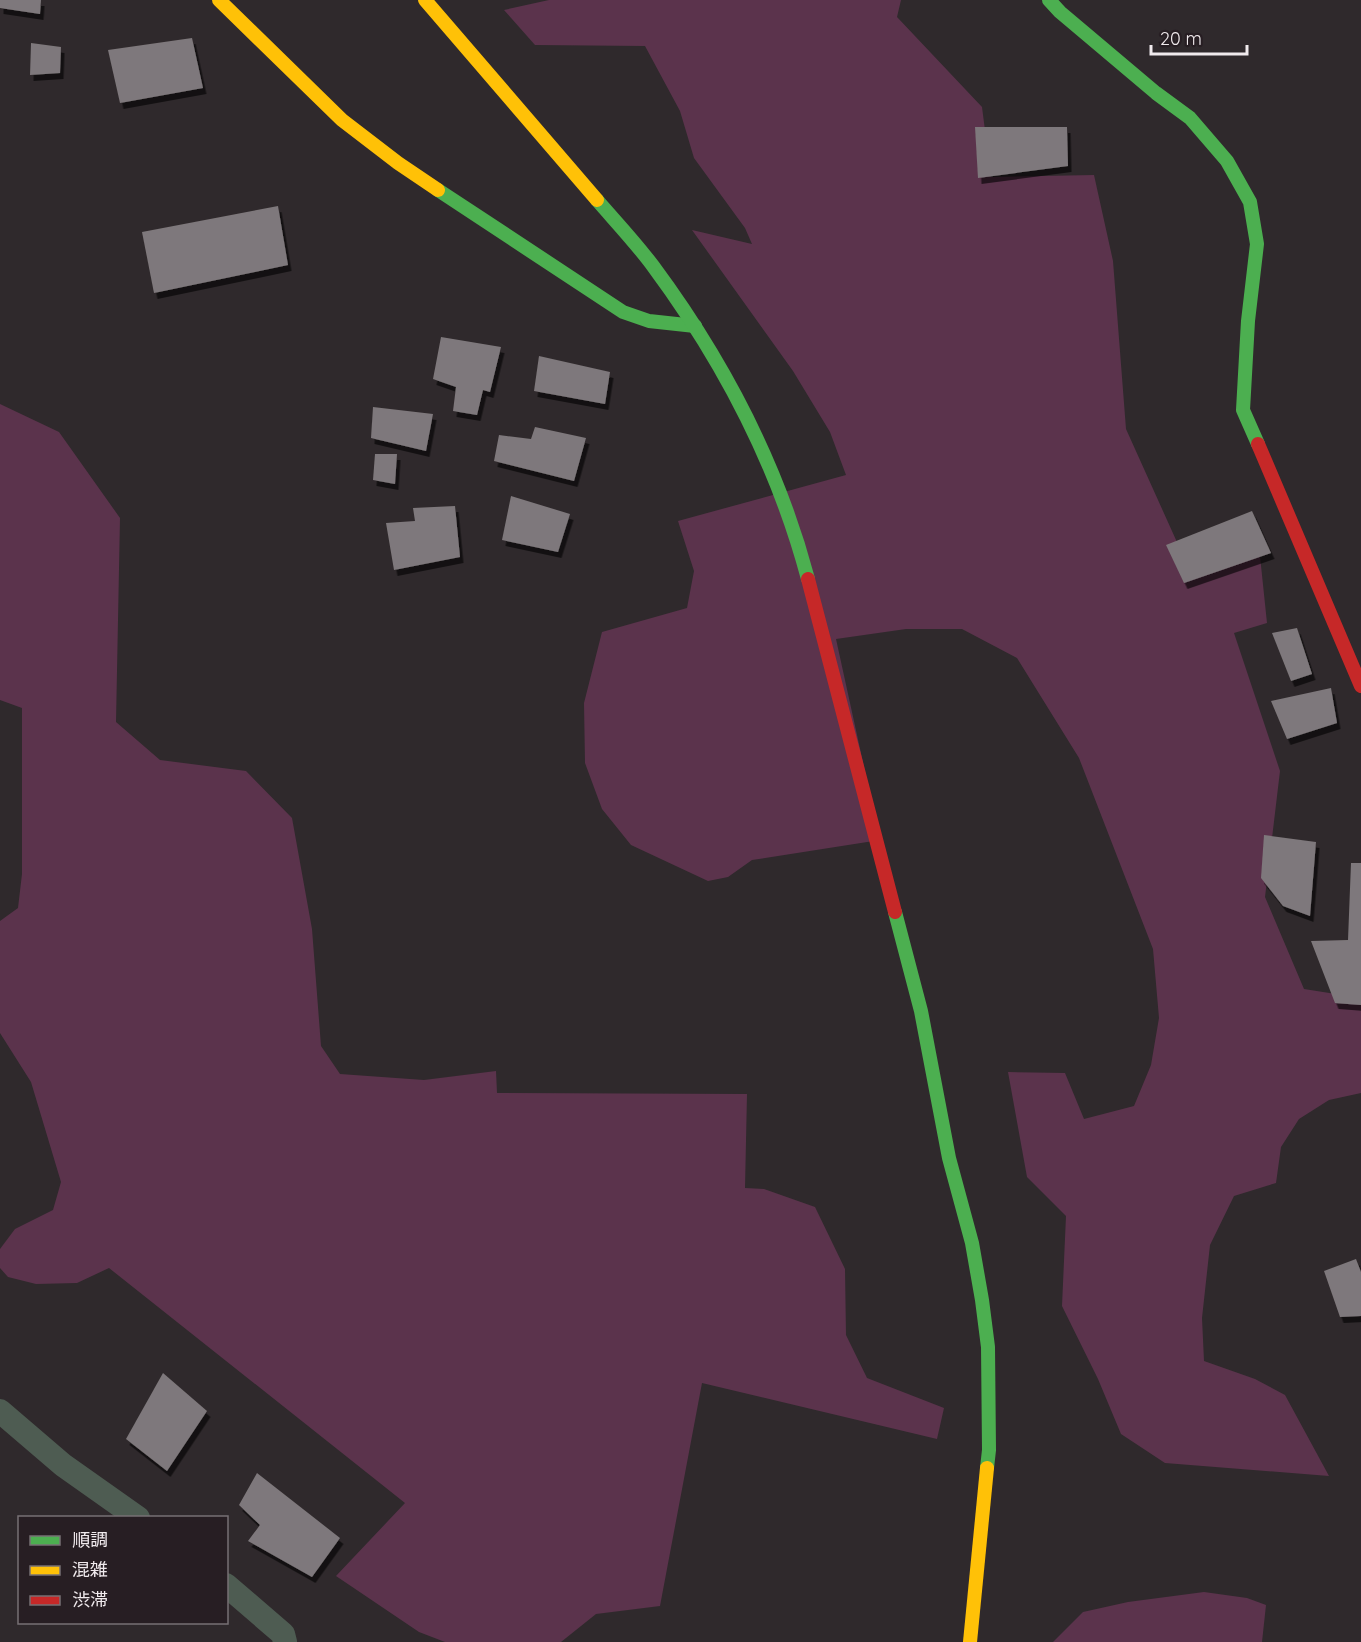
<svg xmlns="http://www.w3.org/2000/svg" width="1361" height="1642" font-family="Quicksand,'Noto Sans JP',sans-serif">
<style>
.green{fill:#5b334c}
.building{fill:#7e787b;filter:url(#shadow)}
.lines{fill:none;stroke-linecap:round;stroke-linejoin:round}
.street{stroke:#4e5c52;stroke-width:24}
.fast{stroke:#4caf50;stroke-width:14}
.slow{stroke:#ffc107;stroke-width:14}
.jam{stroke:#c62828;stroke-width:14}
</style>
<defs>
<filter id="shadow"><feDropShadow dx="3.5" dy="6" stdDeviation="0" flood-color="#0009"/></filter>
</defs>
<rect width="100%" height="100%" fill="#2f292c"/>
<g class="green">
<path d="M 549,0 L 901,0 L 897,17 L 982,107 L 991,177 L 1094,175 L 1113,261 L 1126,429 L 1190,571 L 1260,556 L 1267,623 L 1234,633 L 1280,771 L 1265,897 L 1304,989 L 1361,998 L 1361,1093 L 1329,1100 L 1299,1119 L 1281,1147 L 1276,1183 L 1234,1196 L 1210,1245 L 1202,1318 L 1204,1361 L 1255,1379 L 1285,1395 L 1329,1476 L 1165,1463 L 1121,1434 L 1098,1379 L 1062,1306 L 1066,1216 L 1027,1177 L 1008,1072 L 1065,1073 L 1084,1119 L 1134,1106 L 1151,1065 L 1159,1018 L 1153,949 L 1079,758 L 1017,658 L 962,629 L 906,629 L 836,639 L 880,840 L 752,860 L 728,877 L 708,881 L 631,845 L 602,809 L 585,763 L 584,703 L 602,632 L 687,608 L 694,571 L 678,521 L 846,475 L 830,432 L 793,371 L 692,230 L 752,244 L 745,228 L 694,158 L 680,111 L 645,46 L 535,45 L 504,10 Z"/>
<path d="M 0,404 L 59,432 L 120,518 L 116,722 L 160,760 L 246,771 L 292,818 L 312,929 L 321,1046 L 340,1074 L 424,1080 L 496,1071 L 497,1093 L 747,1094 L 745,1188 L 764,1189 L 815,1207 L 845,1269 L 846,1335 L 867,1378 L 944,1408 L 937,1439 L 702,1383 L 660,1606 L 596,1614 L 561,1642 L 445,1642 L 419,1632 L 336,1576 L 405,1503 L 109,1268 L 77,1283 L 36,1284 L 8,1277 L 0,1268 L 0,1249 L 15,1229 L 53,1210 L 61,1182 L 31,1082 L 0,1033 L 0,921 L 18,908 L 22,874 L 22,708 L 0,700 Z"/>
<path d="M 1204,1592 L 1247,1598 L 1266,1605 L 1262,1642 L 1053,1642 L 1083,1612 L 1128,1602 Z"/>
</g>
<g class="building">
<path d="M 0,0 L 41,0 L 40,14 L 0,8 Z"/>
<path d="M 192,38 L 203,88 L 120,103 L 108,50 Z"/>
<path d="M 31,43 L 61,47 L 60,73 L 30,75 Z"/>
<path d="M 975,127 L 1067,127 L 1068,166 L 978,178 Z"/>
<path d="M 278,206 L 288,265 L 154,293 L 142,232 Z"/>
<path d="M 441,337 L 501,347 L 490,392 L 483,390 L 477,415 L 453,411 L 456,387 L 433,379 Z"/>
<path d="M 539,356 L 610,372 L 605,404 L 534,391 Z"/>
<path d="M 373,407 L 433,414 L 426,451 L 371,438 Z"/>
<path d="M 535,427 L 586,438 L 574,481 L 494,461 L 499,435 L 531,439 Z"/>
<path d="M 375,454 L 397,454 L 395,484 L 373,480 Z"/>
<path d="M 511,496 L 570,514 L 558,552 L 502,540 Z"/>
<path d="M 455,506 L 460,557 L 394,570 L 386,523 L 415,521 L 413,508 Z"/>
<path d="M 1252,511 L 1271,553 L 1184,583 L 1166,545 Z"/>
<path d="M 1297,628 L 1312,674 L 1291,681 L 1272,633 Z"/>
<path d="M 1331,688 L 1337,723 L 1287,739 L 1271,701 Z"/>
<path d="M 1264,835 L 1316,842 L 1310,916 L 1283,906 L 1261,878 Z"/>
<path d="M 1351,863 L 1361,863 L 1361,1005 L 1335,1003 L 1311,941 L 1348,940 Z"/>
<path d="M 1356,1259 L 1361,1272 L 1361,1316 L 1340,1317 L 1324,1271 Z"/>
<path d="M 163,1373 L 207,1411 L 167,1471 L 126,1439 Z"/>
<path d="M 257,1473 L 340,1538 L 312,1577 L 248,1541 L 260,1525 L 239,1505 Z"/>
</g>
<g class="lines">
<g class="street">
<path d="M 0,1411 L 63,1465 L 138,1518"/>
<path d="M 226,1585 L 283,1634 L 285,1642"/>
</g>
<g class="fast">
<path d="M 1049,0 L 1060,12 L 1156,93 L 1190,118 L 1227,161 L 1250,202 L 1257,244 L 1248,321 L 1243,410 L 1258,444"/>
<path d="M 438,190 L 623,312 L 649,321 L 695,326"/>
<path d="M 597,200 C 616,222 636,243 653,266 C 722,359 778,466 808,579"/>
<path d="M 895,912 L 921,1011 L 949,1158 L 972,1243 L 982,1300 L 988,1347 L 989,1450 L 987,1468"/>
</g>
<g class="slow">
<path d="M 219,0 L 342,120 L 398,163 L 438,190"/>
<path d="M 425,0 L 597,200"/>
<path d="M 970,1642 L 987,1468"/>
</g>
<g class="jam">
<path d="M 1258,444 L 1361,686"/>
<path d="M 808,579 L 895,912"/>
</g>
</g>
<rect x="18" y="1516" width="210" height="108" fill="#271e23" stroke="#777074" stroke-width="1.5"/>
<rect x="30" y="1536" width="30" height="9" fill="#4caf50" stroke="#777074" stroke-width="1.5"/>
<text x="72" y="1546" font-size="18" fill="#f0eaed">順調</text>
<rect x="30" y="1566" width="30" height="9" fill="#ffc107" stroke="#777074" stroke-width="1.5"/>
<text x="72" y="1576" font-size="18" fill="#f0eaed">混雑</text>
<rect x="30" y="1596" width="30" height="9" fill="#c62828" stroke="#777074" stroke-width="1.5"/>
<text x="72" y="1606" font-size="18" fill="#f0eaed">渋滞</text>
<path d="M1151 45v9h96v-9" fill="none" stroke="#f0eaed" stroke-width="3"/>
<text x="1160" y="45" font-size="18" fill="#f0eaed" stroke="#271e23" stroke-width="4.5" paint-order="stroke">20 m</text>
</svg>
